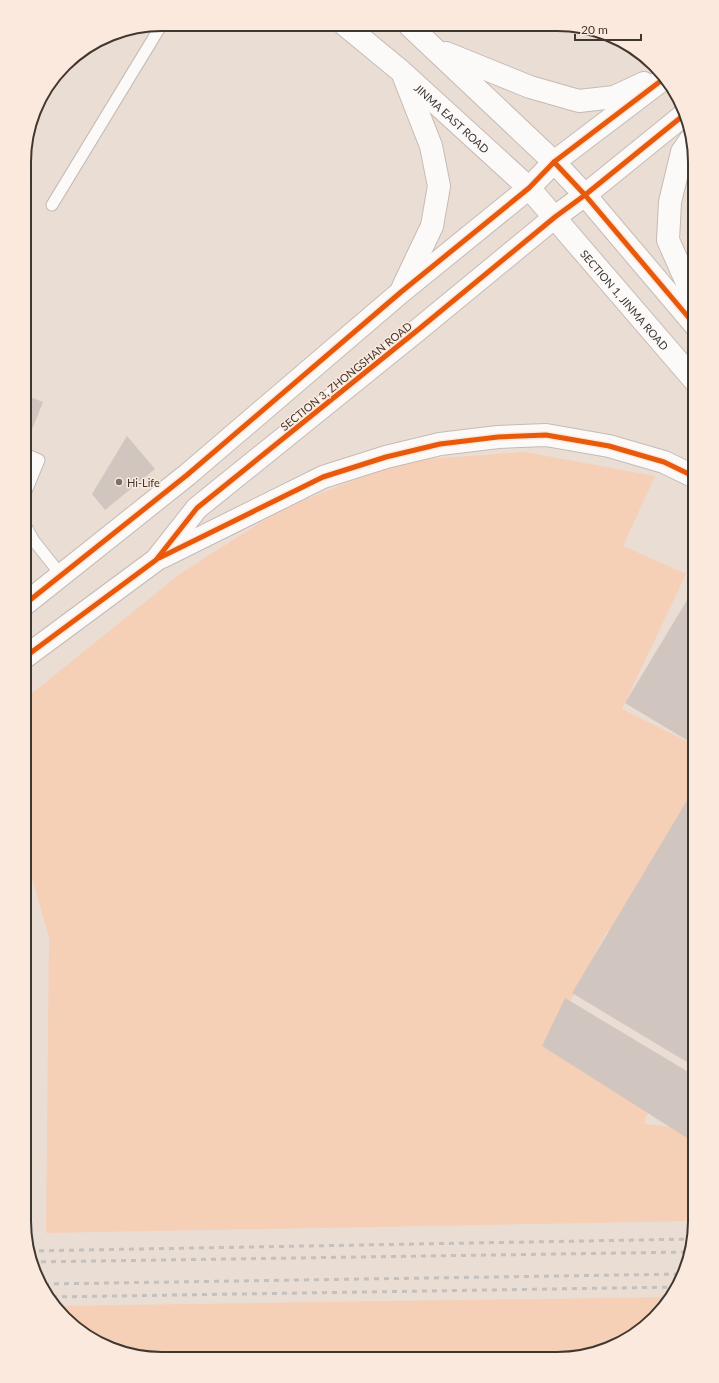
<svg xmlns="http://www.w3.org/2000/svg" width="719" height="1383" font-family="Lato,sans-serif">
<style>
.green{fill:#f6d0b6}
.building{fill:#d1c6bf}
.lines{fill:none;stroke-linecap:round;stroke-linejoin:round}
.service-casing{stroke:#c5bbb5;stroke-width:13}
.primary-casing{stroke:#c5bbb5;stroke-width:24}
.service{stroke:#fcfaf9;stroke-width:11}
.primary{stroke:#fcfaf9;stroke-width:22}
.rail{stroke:#c3c0be;stroke-width:3;stroke-dasharray:5 5;stroke-linecap:butt}
.cycleway-casing{stroke:#fce9dd;stroke-width:8}
.cycleway{stroke:#e8590c;stroke-width:5}
.poi-dot{fill:#7c716a;stroke:#fce9dd;stroke-width:1.5}
.labels{text-anchor:middle;dominant-baseline:central;stroke-width:3;stroke-linejoin:round;paint-order:stroke}
.street-label{font-size:11px;fill:#403731;stroke:#fce9dd}
.poi-label{font-size:11px;fill:#403731;stroke:#fce9dd;text-anchor:start}
.rim{fill:none;stroke:#403731;stroke-width:2}
</style>
<rect width="100%" height="100%" fill="#eaddd4"/>
<g class="green">
<path d="M 525,452 L 655,476 L 623,546 L 686,574 L 622,709 L 695,745 L 695,819 L 634,927 L 607,931 L 561,1019 L 649,1109 L 644,1124 L 684,1128 L 695,1134 L 695,1221 L 46,1233 L 49,937 L 24,851 L 25,699 L 181,573 L 282,509 L 402,461 Z"/>
<path d="M 671,1297 L 666,1305 L 634,1336 L 601,1352 L 557,1359 L 144,1358 L 101,1345 L 71,1325 L 58,1306 Z"/>
</g>
<g class="building">
<path d="M 25,395 L 43,402 L 25,447 Z"/>
<path d="M 127,436 L 155,469 L 105,510 L 92,494 Z"/>
<path d="M 695,587 L 695,745 L 625,703 Z"/>
<path d="M 695,787 L 695,1067 L 572,993 Z"/>
<path d="M 565,998 L 695,1076 L 695,1143 L 542,1046 Z"/>
</g>
<g class="lines">
<defs>
<g id="service">
<path d="M 52,205 L 162,24"/>
<path d="M 25,494 L 39,460 L 25,454"/>
<path d="M 25,525 L 34,541 L 61,575"/>
</g>
<g id="primary">
<path id="s1" d="M 345,25 L 402,72 L 529,188 L 695,381"/>
<path d="M 410,26 L 554,162 L 585,195 L 695,325"/>
<path d="M 446,53 L 530,87 L 579,101 L 614,97 L 644,83"/>
<path d="M 691,139 L 682,152 L 670,202 L 668,240 L 695,301"/>
<path d="M 403,287 L 432,226 L 439,186 L 431,146 L 404,77"/>
<path d="M 162,557 L 323,477 L 386,457 L 440,444 L 498,437 L 546,435 L 609,446 L 664,462 L 695,477"/>
<path d="M 25,604 L 187,475 L 401,292 L 529,188 L 554,162 L 662,80"/>
<path d="M 25,657 L 156,560 L 197,508 L 419,329 L 555,217 L 585,195 L 685,114"/>
</g>
</defs>
<use href="#service" class="service-casing"/>
<use href="#primary" class="primary-casing"/>
<use href="#service" class="service"/>
<use href="#primary" class="primary"/>
<g class="rail">
<path d="M 29,1251 L 693,1239"/>
<path d="M 31,1262 L 689,1252"/>
<path d="M 44,1284 L 684,1274"/>
<path d="M 52,1297 L 677,1287"/>
</g>
<defs>
<g id="cycleway">
<path d="M 554,162 L 585,195 L 695,325"/>
<path d="M 159,558 L 323,477 L 386,457 L 440,444 L 498,437 L 546,435 L 609,446 L 664,462 L 695,477"/>
<path d="M 25,604 L 187,475 L 401,292 L 529,188 L 554,162 L 662,80"/>
<path d="M 25,657 L 156,560 L 197,508 L 419,329 L 555,217 L 585,195 L 685,114"/>
</g>
</defs>
<use href="#cycleway" class="cycleway-casing"/>
<use href="#cycleway" class="cycleway"/>
</g>
<circle class="poi-dot" cx="119" cy="482" r="4"/>
<g class="labels">
<g class="street-label">
<text stroke="none"><textPath href="#s1" startOffset="142">JINMA EAST ROAD</textPath></text>
<text stroke="none"><textPath href="#s1" startOffset="393">SECTION 1, JINMA ROAD</textPath></text>
<text transform="translate(346 376) rotate(-39)">SECTION 3, ZHONGSHAN ROAD</text>
</g>
<g class="poi-label">
<text x="127" y="482">Hi-Life</text>
</g>
</g>
<path d="M0 0H719V1383H0ZM162 31H557A131 131 0 0 1 688 162V1221A131 131 0 0 1 557 1352H162A131 131 0 0 1 31 1221V162A131 131 0 0 1 162 31Z" fill="#fce9dd" fill-rule="evenodd"/>
<path class="rim" d="M162 31H557A131 131 0 0 1 688 162V1221A131 131 0 0 1 557 1352H162A131 131 0 0 1 31 1221V162A131 131 0 0 1 162 31Z"/>
<path d="M575 34v6h66v-6" fill="none" stroke="#403731" stroke-width="2"/>
<text x="581" y="34" font-size="12" fill="#403731" stroke="#fce9dd" stroke-width="3" paint-order="stroke">20 m</text>
</svg>
